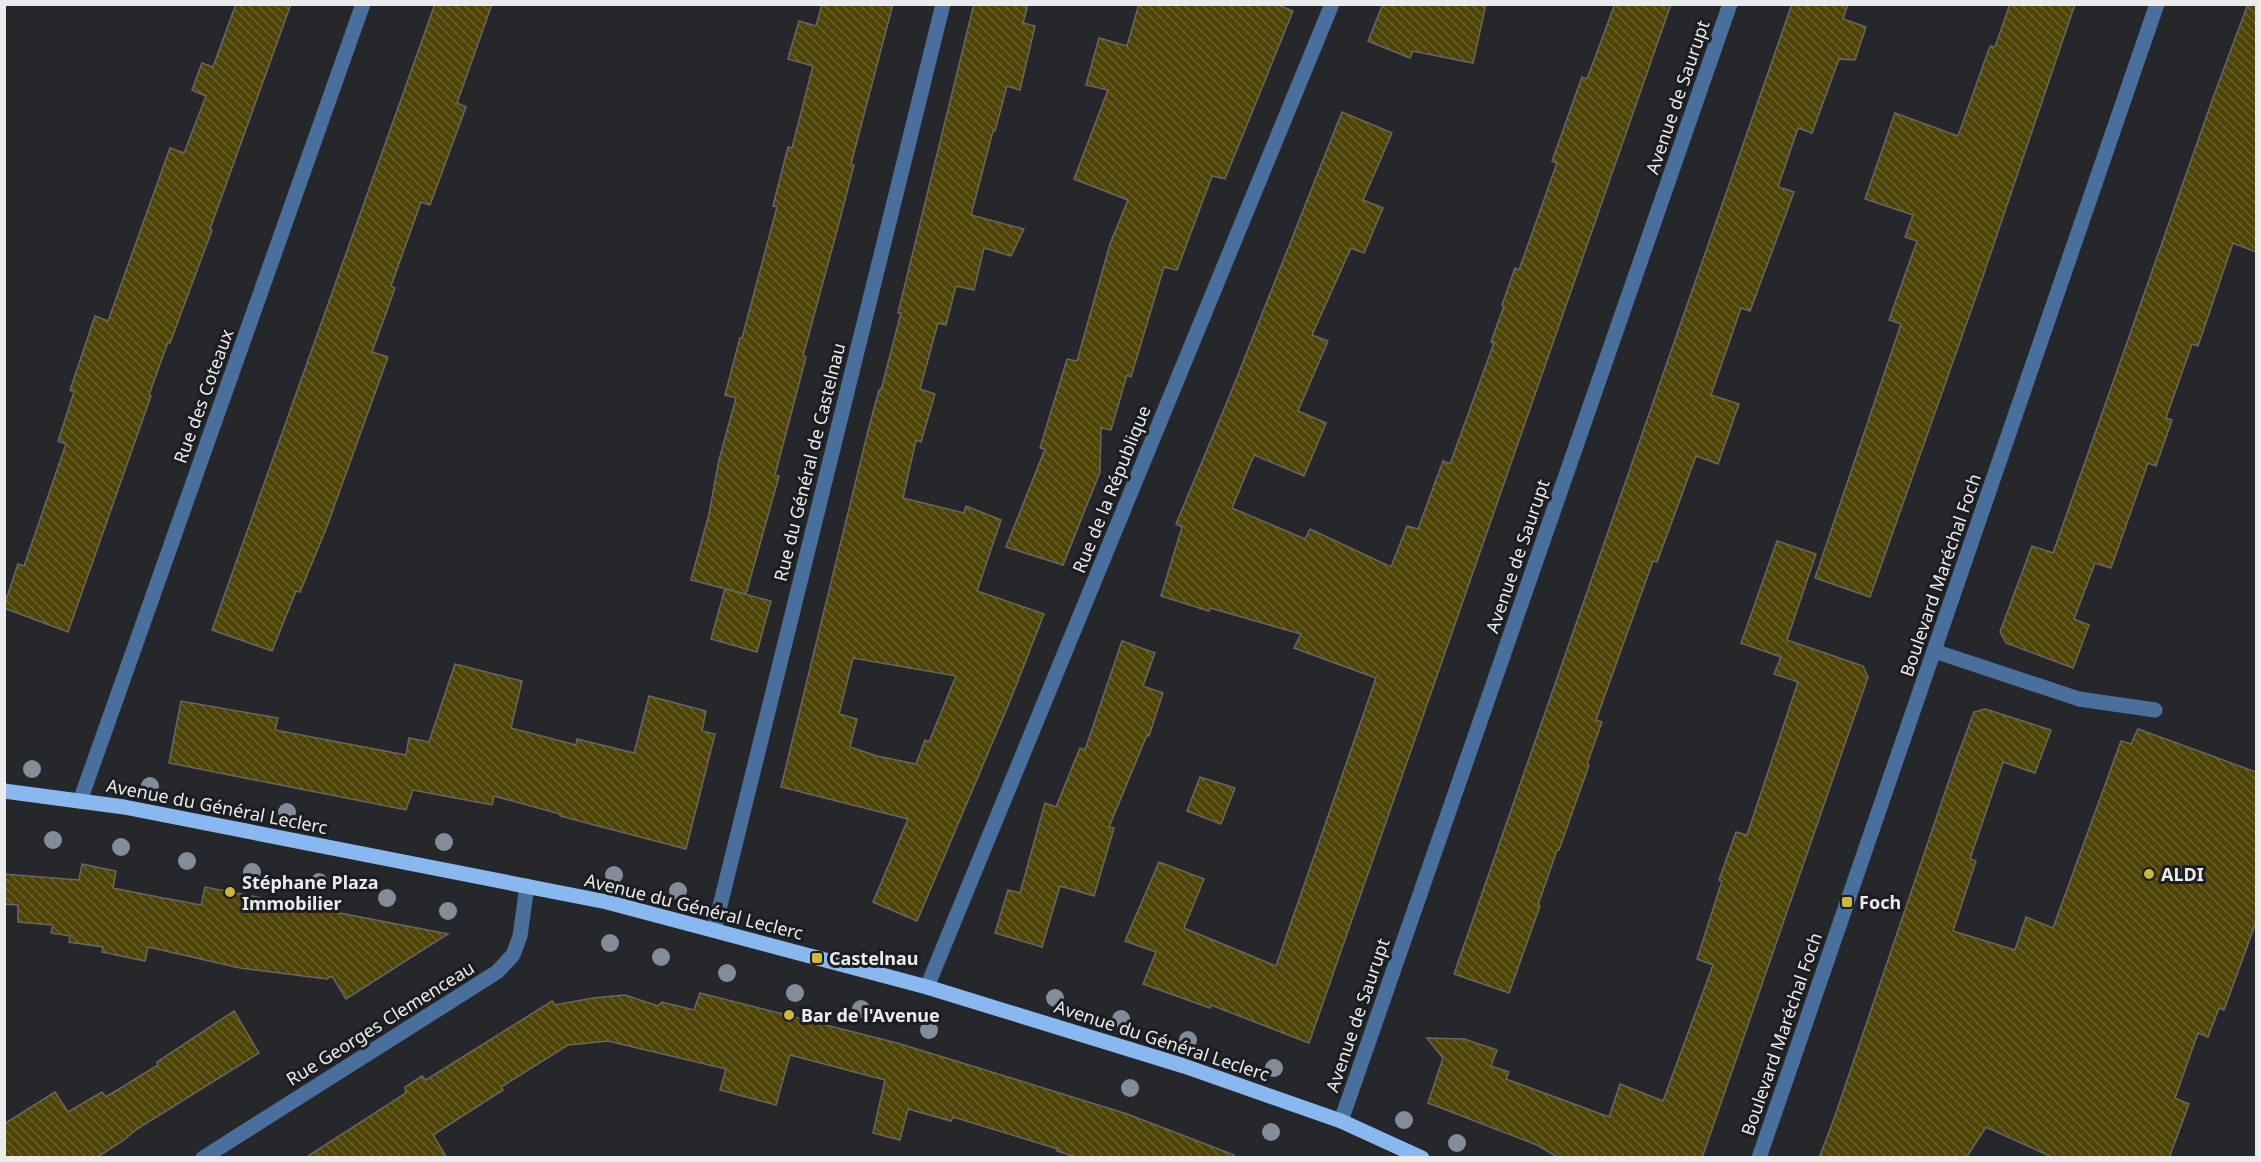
<svg xmlns="http://www.w3.org/2000/svg" width="2261" height="1162" font-family="'Noto Sans',sans-serif">
<style>
.building{fill:url(#building-back-hatch);stroke:#686763;stroke-width:1.5;fill-rule:evenodd}
.lines{fill:none;stroke-linecap:round;stroke-linejoin:round}
.minor{stroke:#49709d;stroke-width:15}
.major{stroke:#89b8f0;stroke-width:15}
.tree{fill:#838c99}
.poi-dot{fill:#cfb837;stroke:#1b1d20;stroke-width:2}
.labels{text-anchor:middle;dominant-baseline:central;stroke-width:6;stroke-linejoin:round;paint-order:stroke}
.street-label{font-size:18px;fill:#eaebed;stroke:#1b1d20}
.poi-label{font-size:18px;font-weight:bold;fill:#eaebed;stroke:#1b1d20;text-anchor:start}
</style>
<defs>
<pattern id="building-back-hatch" width="6" height="6" patternUnits="userSpaceOnUse" patternTransform="scale(1.5)"><rect width="6" height="6" fill="#4e4406"/><path d="M-1 5l2 2M0 0l6 6M5-1l2 2" fill="none" stroke="#685f2b"/></pattern>
</defs>
<rect width="100%" height="100%" fill="#25272a"/>
<g class="building">
<path d="M 236,4 L 291,4 L 210,229 L 212,230 L 170,343 L 168,342 L 149,395 L 151,396 L 68,632 L 4,608 L 4,606 L 18,564 L 24,566 L 66,444 L 58,441 L 74,392 L 70,390 L 95,316 L 108,321 L 170,148 L 184,153 L 206,96 L 192,90 L 202,63 L 213,67 Z"/>
<path d="M 435,4 L 492,4 L 457,103 L 466,107 L 430,205 L 421,202 L 391,286 L 395,288 L 372,352 L 388,357 L 326,529 L 300,592 L 296,591 L 272,651 L 212,630 Z"/>
<path d="M 822,4 L 893,4 L 851,164 L 854,165 L 839,223 L 803,356 L 806,357 L 775,475 L 779,476 L 746,594 L 691,580 L 709,514 L 719,460 L 736,398 L 725,395 L 740,338 L 742,338 L 777,207 L 773,206 L 788,147 L 792,148 L 813,66 L 788,59 L 799,21 L 816,26 Z"/>
<path d="M 974,4 L 1028,4 L 1023,23 L 1035,26 L 1020,90 L 1007,86 L 995,131 L 993,131 L 971,215 L 1024,229 L 1011,256 L 984,248 L 974,290 L 956,286 L 946,325 L 938,323 L 920,389 L 935,394 L 921,442 L 916,440 L 903,498 L 964,513 L 966,506 L 1001,520 L 977,591 L 1044,614 L 1010,701 L 917,921 L 873,902 L 908,819 L 781,787 L 868,431 L 879,390 L 881,390 L 901,313 L 898,313 ZM 853,658 L 956,676 L 929,742 L 925,740 L 916,764 L 877,756 L 850,747 L 857,719 L 839,714 Z"/>
<path d="M 1139,4 L 1275,4 L 1293,11 L 1225,179 L 1212,176 L 1177,270 L 1164,267 L 1131,377 L 1127,375 L 1111,430 L 1101,428 L 1100,472 L 1063,565 L 1006,547 L 1045,449 L 1040,448 L 1067,359 L 1077,361 L 1110,244 L 1128,200 L 1074,179 L 1108,90 L 1086,85 L 1099,38 L 1127,46 Z"/>
<path d="M 1383,4 L 1486,4 L 1473,63 L 1413,51 L 1410,58 L 1368,41 Z"/>
<path d="M 1615,4 L 1671,4 L 1309,1043 L 1211,1005 L 1210,1008 L 1143,984 L 1156,952 L 1125,941 L 1159,862 L 1204,879 L 1184,928 L 1276,966 L 1376,678 L 1294,648 L 1301,634 L 1210,608 L 1209,611 L 1161,596 L 1182,527 L 1176,524 L 1232,390 L 1342,112 L 1392,133 L 1363,200 L 1383,208 L 1364,253 L 1351,248 L 1312,335 L 1328,341 L 1298,411 L 1326,423 L 1304,476 L 1254,455 L 1232,508 L 1305,539 L 1310,529 L 1391,567 L 1407,526 L 1418,529 L 1443,461 L 1450,464 L 1494,343 L 1491,342 L 1504,306 L 1502,305 L 1515,268 L 1519,270 L 1557,163 L 1552,161 L 1582,77 L 1587,79 Z"/>
<path d="M 1792,4 L 1848,4 L 1843,19 L 1866,27 L 1855,60 L 1839,59 L 1812,133 L 1798,128 L 1778,187 L 1794,192 L 1750,311 L 1741,308 L 1711,395 L 1739,404 L 1718,464 L 1696,456 L 1657,562 L 1653,561 L 1596,720 L 1602,722 L 1587,764 L 1589,765 L 1559,850 L 1557,850 L 1538,905 L 1540,906 L 1509,993 L 1454,974 Z"/>
<path d="M 2010,4 L 2075,4 L 1980,285 L 1870,597 L 1815,578 L 1901,324 L 1889,320 L 1917,241 L 1905,237 L 1913,215 L 1865,199 L 1895,113 L 1958,136 L 1990,46 L 1995,47 Z"/>
<path d="M 2248,4 L 2256,4 L 2256,252 L 2233,243 L 2198,346 L 2192,344 L 2166,418 L 2172,420 L 2156,466 L 2148,463 L 2111,568 L 2095,563 L 2074,619 L 2089,625 L 2073,668 L 2006,643 L 2000,632 L 2032,546 L 2053,553 L 2213,98 Z"/>
<path d="M 1777,541 L 1816,554 L 1787,640 L 1863,666 L 1868,677 L 1702,1158 L 1559,1158 L 1537,1145 L 1428,1103 L 1443,1058 L 1427,1038 L 1464,1039 L 1497,1050 L 1491,1066 L 1509,1072 L 1506,1079 L 1609,1117 L 1620,1084 L 1663,1101 L 1713,965 L 1697,959 L 1722,881 L 1719,880 L 1736,832 L 1747,835 L 1798,682 L 1774,674 L 1781,657 L 1741,643 Z"/>
<path d="M 725,589 L 771,601 L 757,652 L 711,639 Z"/>
<path d="M 1122,641 L 1155,653 L 1143,686 L 1163,693 L 1149,736 L 1147,735 L 1109,827 L 1114,828 L 1094,896 L 1060,886 L 1042,947 L 995,933 L 1008,890 L 1020,893 L 1045,803 L 1056,807 L 1080,748 L 1085,750 Z"/>
<path d="M 455,664 L 522,681 L 511,728 L 576,745 L 577,739 L 634,753 L 649,696 L 706,711 L 702,731 L 715,734 L 686,849 L 560,816 L 560,814 L 494,796 L 492,805 L 413,790 L 406,810 L 169,763 L 181,701 L 278,718 L 275,730 L 406,755 L 409,738 L 429,742 Z"/>
<path d="M 1985,709 L 2051,730 L 2035,773 L 2003,762 L 1970,859 L 1976,861 L 1953,931 L 2015,950 L 2026,917 L 2053,928 L 2121,741 L 2131,744 L 2138,729 L 2256,772 L 2256,922 L 2224,1010 L 2219,1008 L 2208,1037 L 2198,1033 L 2175,1098 L 2189,1104 L 2169,1158 L 2054,1158 L 1986,1127 L 1966,1158 L 1819,1158 L 1835,1116 L 1956,760 L 1974,712 Z"/>
<path d="M 1200,777 L 1235,788 L 1221,824 L 1187,811 Z"/>
<path d="M 82,864 L 116,871 L 113,888 L 158,897 L 201,905 L 205,887 L 448,934 L 346,999 L 332,976 L 327,979 L 240,968 L 148,947 L 145,961 L 102,952 L 103,947 L 69,942 L 70,936 L 51,933 L 53,925 L 18,922 L 18,905 L 4,904 L 4,874 L 79,880 Z"/>
<path d="M 700,993 L 897,1043 L 995,1073 L 1127,1114 L 1234,1155 L 1233,1158 L 1079,1158 L 1057,1151 L 1058,1149 L 953,1117 L 951,1121 L 908,1109 L 900,1140 L 873,1133 L 885,1080 L 790,1055 L 776,1105 L 720,1090 L 726,1069 L 608,1041 L 568,1045 L 501,1087 L 503,1090 L 433,1135 L 447,1158 L 305,1158 L 406,1093 L 405,1087 L 422,1076 L 426,1080 L 552,1001 L 555,1005 L 593,998 L 625,995 L 658,1006 L 662,1002 L 694,1010 Z"/>
<path d="M 234,1011 L 259,1053 L 137,1129 L 124,1140 L 96,1158 L 4,1158 L 4,1124 L 55,1092 L 68,1112 L 102,1092 L 106,1097 L 158,1065 L 157,1062 Z"/>
</g>
<g class="lines">
<g class="minor">
<path d="M 1934,651 L 2079,699 L 2155,710"/>
<path d="M 80,801 L 363,4"/>
<path d="M 714,930 L 943,4"/>
<path d="M 927,987 L 1332,4"/>
<path d="M 1341,1121 L 1730,4"/>
<path d="M 203,1158 L 497,972 L 513,955 L 520,936 L 527,886"/>
<path d="M 1759,1158 L 2157,4"/>
</g>
<path class="major" d="M 4,791 L 124,807 L 607,902 L 927,987 L 1184,1066 L 1341,1121 L 1422,1158"/>
</g>
<g class="tree">
<circle cx="32" cy="769" r="9"/>
<circle cx="150" cy="786" r="9"/>
<circle cx="287" cy="812" r="9"/>
<circle cx="53" cy="840" r="9"/>
<circle cx="444" cy="842" r="9"/>
<circle cx="121" cy="847" r="9"/>
<circle cx="187" cy="861" r="9"/>
<circle cx="252" cy="872" r="9"/>
<circle cx="614" cy="875" r="9"/>
<circle cx="319" cy="882" r="9"/>
<circle cx="678" cy="891" r="9"/>
<circle cx="387" cy="898" r="9"/>
<circle cx="448" cy="911" r="9"/>
<circle cx="610" cy="943" r="9"/>
<circle cx="661" cy="957" r="9"/>
<circle cx="727" cy="973" r="9"/>
<circle cx="795" cy="993" r="9"/>
<circle cx="1055" cy="998" r="9"/>
<circle cx="861" cy="1009" r="9"/>
<circle cx="1121" cy="1019" r="9"/>
<circle cx="929" cy="1030" r="9"/>
<circle cx="1188" cy="1040" r="9"/>
<circle cx="1274" cy="1068" r="9"/>
<circle cx="1130" cy="1088" r="9"/>
<circle cx="1404" cy="1120" r="9"/>
<circle cx="1271" cy="1132" r="9"/>
<circle cx="1457" cy="1143" r="9"/>
</g>
<g class="poi-dot">
<circle cx="2149" cy="874" r="6"/>
<circle cx="230" cy="892" r="6"/>
<rect x="1841" y="896" width="12" height="12" rx="3"/>
<rect x="811" y="952" width="12" height="12" rx="3"/>
<circle cx="789" cy="1015" r="6"/>
</g>
<g class="labels">
<g class="street-label">
<text transform="translate(1677 97) rotate(-71)">Avenue de Saurupt</text>
<text transform="translate(203 396) rotate(-70)">Rue des Coteaux</text>
<text transform="translate(809 462) rotate(-76)">Rue du Général de Castelnau</text>
<text transform="translate(1111 489) rotate(-68)">Rue de la République</text>
<text transform="translate(1517 556) rotate(-71)">Avenue de Saurupt</text>
<text transform="translate(1940 575) rotate(-71)">Boulevard Maréchal Foch</text>
<text transform="translate(217 806) rotate(11)">Avenue du Général Leclerc</text>
<text transform="translate(694 906) rotate(14)">Avenue du Général Leclerc</text>
<text transform="translate(1357 1015) rotate(-71)">Avenue de Saurupt</text>
<text transform="translate(380 1023) rotate(-32)">Rue Georges Clemenceau</text>
<text transform="translate(1781 1034) rotate(-71)">Boulevard Maréchal Foch</text>
<text transform="translate(1162 1040) rotate(18)">Avenue du Général Leclerc</text>
</g>
<g class="poi-label">
<text x="2161" y="874">ALDI</text>
<text x="242" y="882">Stéphane Plaza<tspan x="242" dy="21">Immobilier</tspan></text>
<text x="1859" y="902">Foch</text>
<text x="829" y="958">Castelnau</text>
<text x="801" y="1015">Bar de l'Avenue</text>
</g>
</g>
<rect width="2261" height="1162" fill="none" stroke="#eaebed" stroke-width="12"/>
</svg>
